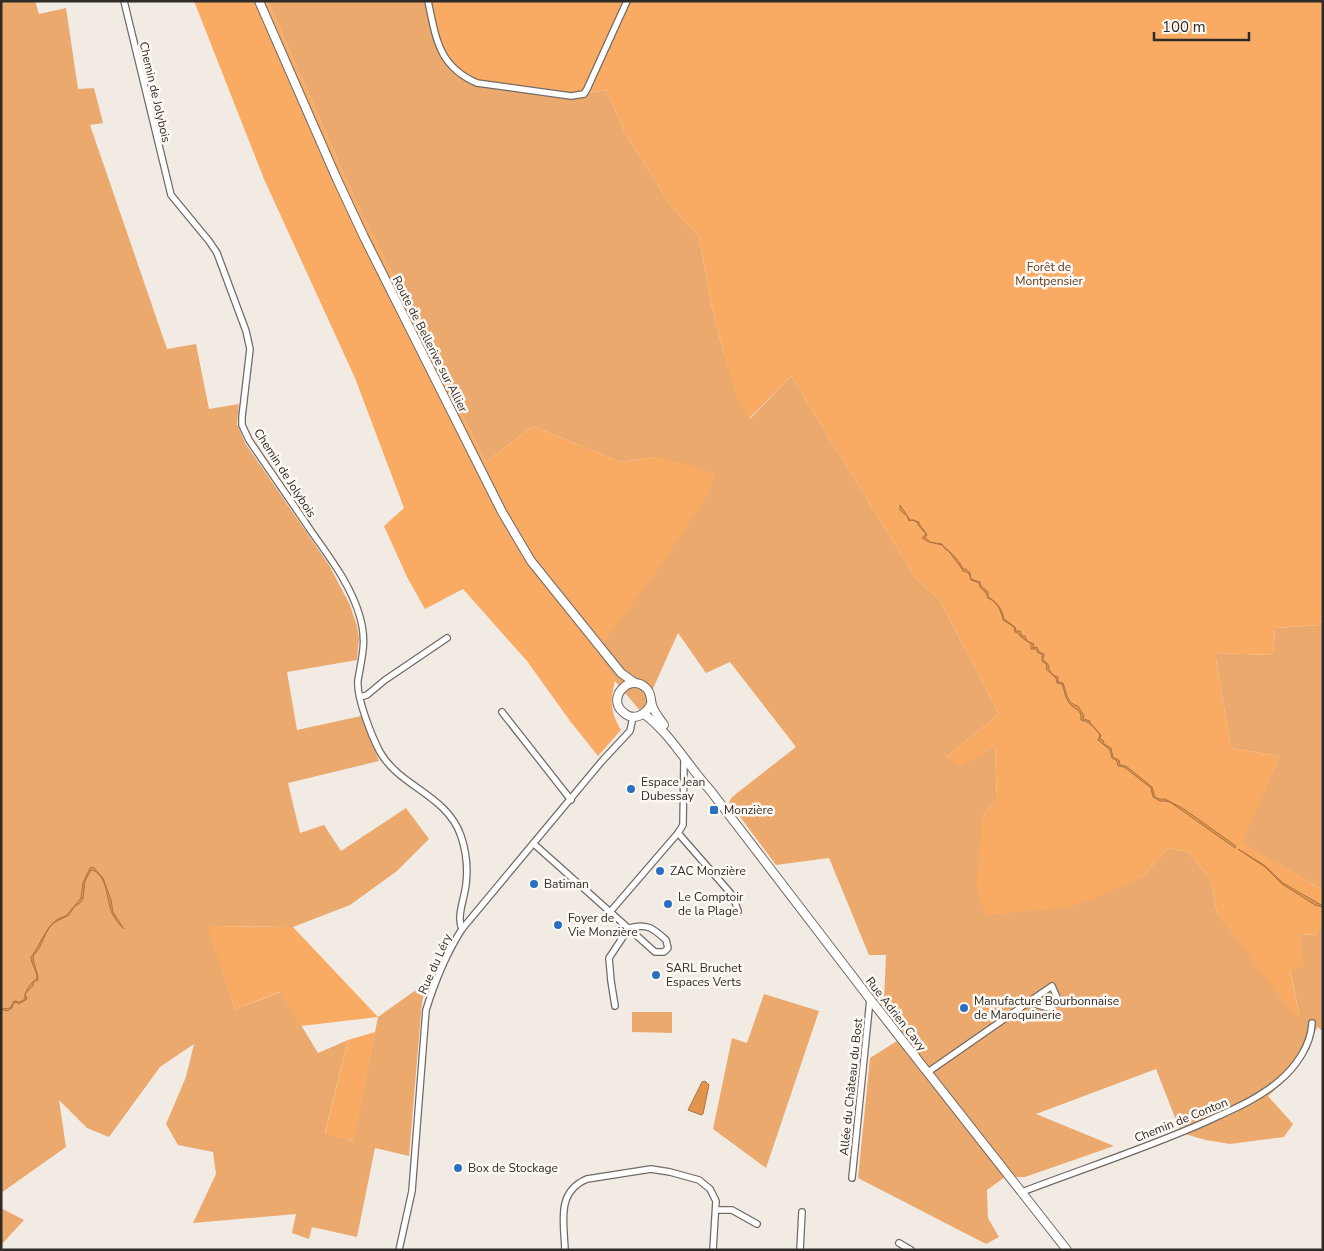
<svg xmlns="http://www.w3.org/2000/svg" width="1324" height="1251" font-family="'Nunito Sans',sans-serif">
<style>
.green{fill:#eba96e}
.forest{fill:#f9ab64}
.water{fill:#e0944c;stroke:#ab7442}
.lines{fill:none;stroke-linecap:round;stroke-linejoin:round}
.minor-casing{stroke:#716a65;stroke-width:8}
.secondary-casing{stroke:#716a65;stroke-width:10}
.minor{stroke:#fff;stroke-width:5.5}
.secondary{stroke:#fff;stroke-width:8}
.poi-dot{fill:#2970c1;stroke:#fef8f3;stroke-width:2}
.labels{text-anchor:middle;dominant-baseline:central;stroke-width:5;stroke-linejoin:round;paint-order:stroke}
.street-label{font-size:12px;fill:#2e2b29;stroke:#fef8f3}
.park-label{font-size:12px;fill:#59391c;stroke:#fef8f3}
.poi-label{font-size:12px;fill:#2e2b29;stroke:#fef8f3;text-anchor:start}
</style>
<rect width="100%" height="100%" fill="#f2ebe4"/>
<g class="green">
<path d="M 1,1 L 35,1 L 39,14 L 66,8 L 78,89 L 94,88 L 103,123 L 90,125 L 167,349 L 196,344 L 209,409 L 239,404 L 237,424 L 245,443 L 329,565 L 350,605 L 357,626 L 359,638 L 357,660 L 287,672 L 297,730 L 361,716 L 379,761 L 288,783 L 300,833 L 324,825 L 341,851 L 406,808 L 429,839 L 397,871 L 350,905 L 293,927 L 208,926 L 235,1009 L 281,992 L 318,1053 L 348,1040 L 325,1133 L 353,1141 L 378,1017 L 427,982 L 422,1002 L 409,1156 L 375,1148 L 357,1237 L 312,1227 L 309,1239 L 292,1233 L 296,1214 L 193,1223 L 216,1174 L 213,1152 L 178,1145 L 166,1124 L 186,1077 L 194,1044 L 160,1067 L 109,1137 L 87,1128 L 59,1100 L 66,1147 L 1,1193 Z"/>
<path d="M 268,1 L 428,1 L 584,94 L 606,90 L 625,133 L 671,206 L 699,237 L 712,308 L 723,352 L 750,419 L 791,376 L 917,580 L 939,599 L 999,714 L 946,757 L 961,765 L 995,746 L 997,799 L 983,815 L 1140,879 L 1169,848 L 1188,852 L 1211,880 L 1217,913 L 1299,1013 L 1290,970 L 1303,966 L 1299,934 L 1316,935 L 1323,920 L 1323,1031 L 1317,1027 L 1309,1047 L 1292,1074 L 1268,1096 L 1293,1124 L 1284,1137 L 1230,1144 L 1206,1140 L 1181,1133 L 1156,1069 L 1036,1114 L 1114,1146 L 1025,1177 L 1005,1177 L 987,1190 L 988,1218 L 999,1237 L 986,1244 L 858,1178 L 870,1058 L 897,1041 L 883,1024 L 886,955 L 869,955 L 829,858 L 776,865 L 729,802 L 732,797 L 796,747 L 730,662 L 706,673 L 678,633 L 642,713 L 615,681 L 597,652 L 607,636 L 657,457 L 620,462 L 533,426 L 486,462 L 354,197 Z"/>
<path d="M 1323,606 L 1323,890 L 1241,843 L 1280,756 L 1231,748 L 1215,653 L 1273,655 L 1275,628 L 1320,625 Z"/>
<path d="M 764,994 L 819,1011 L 766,1168 L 713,1129 L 732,1038 L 747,1043 Z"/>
<path d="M 632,1012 L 672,1012 L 672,1033 L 632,1032 Z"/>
<path d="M 1,1208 L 24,1220 L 1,1245 Z"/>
</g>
<g class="forest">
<path d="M 194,1 L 268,1 L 354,197 L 486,462 L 533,426 L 620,462 L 657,457 L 715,473 L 709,493 L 659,568 L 597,651 L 615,681 C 610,702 610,711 621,730 L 598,756 L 570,721 L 527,661 L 463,589 L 425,609 L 407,577 L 384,526 L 404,508 L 355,378 L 264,179 Z"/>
<path d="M 428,1 L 1323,1 L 1323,606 L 1320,625 L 1275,628 L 1273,655 L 1215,653 L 1231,748 L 1280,756 L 1242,843 L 1323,890 L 1323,920 L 1316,935 L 1299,934 L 1304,966 L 1290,971 L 1299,1014 L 1296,1018 L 1217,913 L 1211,880 L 1188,852 L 1169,848 L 1140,879 L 1071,907 L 986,915 L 976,887 L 983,815 L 997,799 L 995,746 L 961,766 L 946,757 L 999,714 L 939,599 L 917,580 L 791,376 L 749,419 L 737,398 L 723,352 L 712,308 L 699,237 L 671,206 L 625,133 L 606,90 L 571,96 L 477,83 L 466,78 L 443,56 Z"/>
<path d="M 207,926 L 293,927 L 378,1017 L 301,1026 L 280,992 L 235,1009 Z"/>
<path d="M 375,1032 L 354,1141 L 325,1134 L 348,1040 Z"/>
</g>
<g class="water">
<path d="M 900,505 L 910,520 L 913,520 L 919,522 C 919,526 925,530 927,535 L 925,537 L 930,542 L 942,544 C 945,549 948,549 951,553 C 956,558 960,562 963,569 L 966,569 L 970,573 L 971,579 L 980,582 L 981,586 L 988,592 L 988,597 C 997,602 1002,609 1004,619 L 1015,627 L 1016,631 L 1020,631 L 1022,636 L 1025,636 L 1027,641 L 1034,644 L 1033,648 L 1037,647 L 1039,652 L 1044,654 L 1043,660 L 1048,664 C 1049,670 1051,675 1058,677 L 1058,682 L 1063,683 C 1066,692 1067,704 1078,706 L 1084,716 L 1083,719 L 1090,721 L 1090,723 L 1101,735 L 1100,739 L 1103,740 L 1104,744 L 1111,748 L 1113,757 L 1119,760 L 1120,765 L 1126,766 L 1152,787 L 1155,797 L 1160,799 L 1165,799 L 1184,809 L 1236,846 L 1235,848 L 1170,802 L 1165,801 L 1160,801 L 1153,797 L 1151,788 L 1124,767 L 1118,766 L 1117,761 L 1112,758 L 1110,750 L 1098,740 L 1100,735 C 1094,727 1090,722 1081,720 C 1082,707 1073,711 1068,701 C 1065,696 1064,690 1062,684 L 1057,683 L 1056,678 L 1046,669 L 1047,665 L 1042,661 L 1042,654 L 1038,653 L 1036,649 L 1031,649 L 1031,644 L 1021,637 L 1018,633 L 1015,632 L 1014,627 L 1003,620 C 1001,610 997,602 988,598 L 986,593 L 980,587 L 979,583 L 971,580 L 969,573 L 963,571 C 959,564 955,560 951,554 C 948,550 944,549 942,545 L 929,542 L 922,538 L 926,534 L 918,525 L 918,523 L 913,520 L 909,521 L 907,516 L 900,510 Z"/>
<path d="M 1238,849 L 1264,865 L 1283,883 L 1323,906 L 1323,907 L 1315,905 L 1282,884 L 1265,867 Z"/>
<path d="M 93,867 L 103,878 L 111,900 L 113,912 L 124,929 C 120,926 115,919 112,913 C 107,902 107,872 91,870 L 85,881 L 83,899 L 80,903 L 74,907 L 69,915 C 62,919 54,921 49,928 C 43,938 41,948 33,956 C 33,965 38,971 38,980 L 33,982 L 33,986 L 25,994 L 27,999 L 19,1004 L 16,1002 L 13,1004 L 12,1008 L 7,1011 L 1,1009 L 10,1008 L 14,1001 L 20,1002 L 25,999 C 23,992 32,982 37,978 C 37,970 31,964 31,957 C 42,943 47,920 66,916 L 81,898 L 83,883 L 90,868 Z"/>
<path d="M 705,1081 L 709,1085 L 703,1114 L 701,1115 L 688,1110 L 702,1082 Z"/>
</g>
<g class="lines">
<defs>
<g id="minor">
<path d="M 124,1 L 171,195 L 209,241 L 217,253 L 246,331 L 250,349 L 242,417 L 242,425 L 249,440 C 270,471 291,501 311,531 C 330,558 351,585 360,617 C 367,642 362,656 358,680 C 356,697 372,737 380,752 C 400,787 447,795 461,836 C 466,851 468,868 466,884 C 465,897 456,917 462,929"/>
<path d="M 428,1 C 436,38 438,66 477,83 L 571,96 L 584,94 L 587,89 L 627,1"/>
<path d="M 360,697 L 367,695 L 385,680 L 447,638"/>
<path d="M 502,712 L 571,800"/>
<path d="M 678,833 L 733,896 L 738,911"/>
<path d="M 534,844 L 655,952 L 664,952 L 668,948 L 666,940 C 653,928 647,923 629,928"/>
<path d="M 610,912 L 678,833 L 683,825 L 684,759"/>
<path d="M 615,1006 L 611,981 L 609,958 L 629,928"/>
<path d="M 928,1072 L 1020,1008 L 1052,986 L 1059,1002 L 1049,1008 L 1028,1002"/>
<path d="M 852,1178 L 870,999"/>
<path d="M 1022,1192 C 1082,1169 1144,1149 1203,1123 C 1229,1111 1257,1100 1279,1081 C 1296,1067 1311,1045 1312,1023"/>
<path d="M 717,1210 L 732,1210 L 757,1224"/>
<path d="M 899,1243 L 911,1250"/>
<path d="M 399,1250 L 412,1191 L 426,1010 C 435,981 446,954 462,929 L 602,761 L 630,731 L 633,717"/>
<path d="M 565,1250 C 564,1222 556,1192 587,1179 L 651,1169 L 670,1172 L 699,1180 L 710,1189 L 716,1201 L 713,1250"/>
<path d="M 800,1250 L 802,1212"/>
</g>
<g id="secondary">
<path d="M 259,1 L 336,177 L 364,237 L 502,512 L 531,561 L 621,673 L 635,683"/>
<path d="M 651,704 C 646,715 633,722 623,712 C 606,698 630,672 646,688 C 652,693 650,699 652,705 C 654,712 660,719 664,725"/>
<path d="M 644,714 C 670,733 688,766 710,790 L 870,999 L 1067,1250"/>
</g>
</defs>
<use href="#minor" class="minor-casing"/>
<use href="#secondary" class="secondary-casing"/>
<use href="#minor" class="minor"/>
<use href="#secondary" class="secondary"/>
</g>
<g class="poi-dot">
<circle cx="631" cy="789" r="5"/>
<rect x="709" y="805" width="10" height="10" rx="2.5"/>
<circle cx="660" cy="871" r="5"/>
<circle cx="534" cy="884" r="5"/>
<circle cx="668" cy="904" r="5"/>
<circle cx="558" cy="925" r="5"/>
<circle cx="656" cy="975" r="5"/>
<circle cx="964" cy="1008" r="5"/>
<circle cx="458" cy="1168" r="5"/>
</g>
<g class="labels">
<g class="street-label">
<text transform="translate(155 92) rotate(77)">Chemin de Jolybois</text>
<text transform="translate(430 344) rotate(63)">Route de Bellerive sur Allier</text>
<text transform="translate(285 473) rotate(57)">Chemin de Jolybois</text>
<text transform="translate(435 964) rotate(-66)">Rue du Léry</text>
<text transform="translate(896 1014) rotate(52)">Rue Adrien Cavy</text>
<text transform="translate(851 1087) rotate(-84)">Allée du Château du Bost</text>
<text transform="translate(1181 1120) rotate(-22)">Chemin de Conton</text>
</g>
<g class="park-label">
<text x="1049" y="267">Forêt de<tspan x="1049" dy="14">Montpensier</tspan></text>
</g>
<g class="poi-label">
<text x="641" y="782">Espace Jean<tspan x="641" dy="14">Dubessay</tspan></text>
<text x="724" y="810">Monzière</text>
<text x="670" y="871">ZAC Monzière</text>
<text x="544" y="884">Batiman</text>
<text x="678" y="897">Le Comptoir<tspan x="678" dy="14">de la Plage</tspan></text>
<text x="568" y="918">Foyer de<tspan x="568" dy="14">Vie Monzière</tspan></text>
<text x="666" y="968">SARL Bruchet<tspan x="666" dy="14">Espaces Verts</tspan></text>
<text x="974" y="1001">Manufacture Bourbonnaise<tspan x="974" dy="14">de Maroquinerie</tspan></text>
<text x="468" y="1168">Box de Stockage</text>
</g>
</g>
<rect width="1324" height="1251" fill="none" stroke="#2e2b29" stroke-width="5"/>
<path d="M1154 32v8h95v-8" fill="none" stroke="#2e2b29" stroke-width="2.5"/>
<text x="1162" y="32" font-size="15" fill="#2e2b29" stroke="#fef8f3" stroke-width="4" paint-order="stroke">100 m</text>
</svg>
